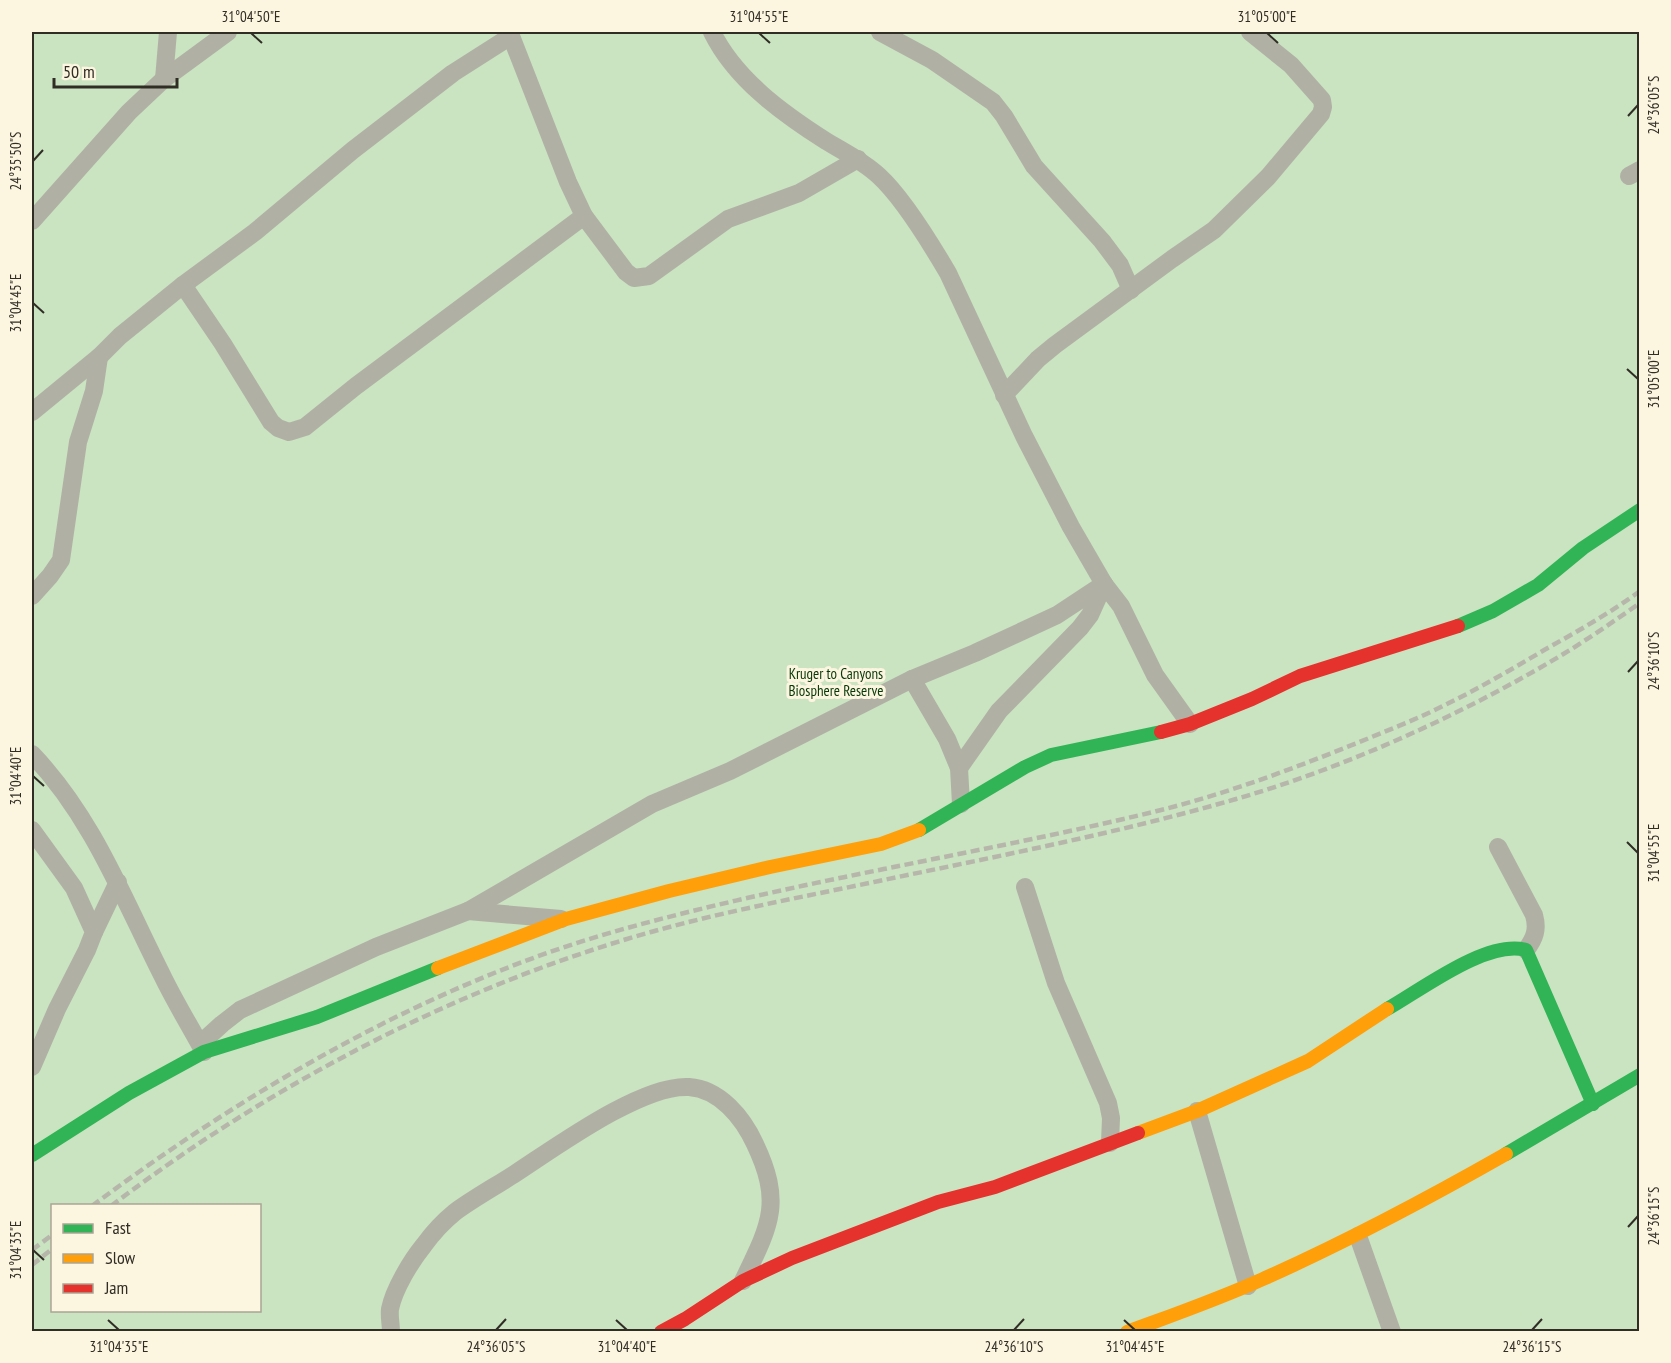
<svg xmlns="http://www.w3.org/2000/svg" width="1671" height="1363" font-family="'PT Sans Narrow',sans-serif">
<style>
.green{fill:#cae3c1;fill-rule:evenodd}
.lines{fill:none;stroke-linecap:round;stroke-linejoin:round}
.street{stroke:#b0b1a4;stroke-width:18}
.fast{stroke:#30b455;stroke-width:14}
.slow{stroke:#ff9f0a;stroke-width:14}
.jam{stroke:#e5322d;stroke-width:14}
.rail{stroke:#b6b6aa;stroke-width:4.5;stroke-dasharray:9 4.5;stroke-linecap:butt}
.ticks{fill:none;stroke:#302d25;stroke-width:2}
.labels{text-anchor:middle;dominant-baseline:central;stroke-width:6;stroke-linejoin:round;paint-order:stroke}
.park-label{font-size:15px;fill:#073908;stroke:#fcf5e0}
.neatline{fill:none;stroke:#302d25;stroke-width:2}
.ticks-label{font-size:15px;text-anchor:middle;fill:#302d25}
</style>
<rect width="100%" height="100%" fill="#f6f2e6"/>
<path class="green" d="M 32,32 L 1639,32 L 1639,1331 L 32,1331 ZM 52,1206 L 260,1206 L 260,1310 L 52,1310 Z"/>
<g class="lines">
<g class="street">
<path d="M 712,32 C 735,79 782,113 826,141 C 844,152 863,161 879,176 C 903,198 931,244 948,273 L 1024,436 L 1071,527 L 1104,584 L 1121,606 L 1155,675 L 1190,724"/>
<path d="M 880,32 L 932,60 L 993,102 L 1004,116 L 1034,166 L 1102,241 L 1120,265 L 1131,290"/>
<path d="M 511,36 L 568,182 L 584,216 L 626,272 L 634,278 L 649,276 L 728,219 L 799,193 L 858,159"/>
<path d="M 164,79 L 168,32"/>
<path d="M 1629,176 L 1640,170"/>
<path d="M 32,221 L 129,112 L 164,79 L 228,32"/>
<path d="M 183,285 L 223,344 L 271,422 L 278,428 L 289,432 L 305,427 L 356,386 L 584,216"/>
<path d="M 1004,395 L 1038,359 L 1055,345 L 1172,259 L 1214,230 L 1268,177 L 1321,114 L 1323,107 L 1322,100 L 1291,65 L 1250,32"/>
<path d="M 32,412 L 99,357 L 120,336 L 183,285 L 255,232 L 353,150 L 453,73 L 511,36 L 510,32"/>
<path d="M 32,596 L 50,576 L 61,560 L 78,442 L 94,391 L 99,357"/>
<path d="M 912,679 L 947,739 L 959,768 L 961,804"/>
<path d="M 32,754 C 93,818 123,898 162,975 C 175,1002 190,1026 204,1052"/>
<path d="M 959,768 L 999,711 L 1080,628 L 1090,615 L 1104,584"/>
<path d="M 32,830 L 74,888 L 94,932 L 87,950 L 57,1009 L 32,1067"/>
<path d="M 1498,847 L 1534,915 C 1538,929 1535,938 1526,950"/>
<path d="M 1025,887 L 1056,983 L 1108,1103 L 1111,1118 L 1110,1143"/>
<path d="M 468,911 L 561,919"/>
<path d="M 94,932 L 118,882"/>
<path d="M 200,1044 L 222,1024 L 240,1010 L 376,947 L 468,911 L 652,804 L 730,771 L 912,679 L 975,653 L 1057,615 L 1104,584"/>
<path d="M 1197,1111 L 1248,1286"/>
<path d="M 1358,1236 L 1392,1332"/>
<path d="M 391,1332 C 391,1324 389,1316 390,1309 C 394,1289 411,1261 424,1245 C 432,1234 444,1221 455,1212 C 474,1198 496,1186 516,1173 C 556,1147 642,1084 689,1087 C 720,1089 743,1118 755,1144 C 783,1203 770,1225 743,1281"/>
</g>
<g class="fast">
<path d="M 1458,626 L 1493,611 L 1538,585 L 1583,548 L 1640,510"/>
<path d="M 919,830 L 1025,767 L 1051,755 L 1161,732"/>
<path d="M 1387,1009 C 1421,990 1487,939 1526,950 L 1593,1104"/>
<path d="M 1506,1154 L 1640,1075"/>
<path d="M 32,1155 L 129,1093 L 204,1052 L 317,1017 L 438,968"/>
</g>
<g class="slow">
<path d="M 438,968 L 566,919 L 669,891 L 770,867 L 881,844 L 919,830"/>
<path d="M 1138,1133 L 1197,1111 L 1308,1061 L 1387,1009"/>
<path d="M 1127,1332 C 1173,1315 1219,1299 1263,1279 C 1346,1242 1427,1199 1506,1154"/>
</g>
<g class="jam">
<path d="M 1161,732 L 1190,724 L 1252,699 L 1300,676 L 1458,626"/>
<path d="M 661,1332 L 685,1319 L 743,1281 L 792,1258 L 938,1202 L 995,1187 L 1138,1133"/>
</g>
<g class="rail">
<path d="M 92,1206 C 246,1091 427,985 613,932 C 792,881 977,855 1157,811 C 1226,794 1292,769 1357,743 C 1386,731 1415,720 1443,706 C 1478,689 1512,669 1546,649 C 1578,631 1610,613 1640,591"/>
<path d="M 111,1206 C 272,1084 456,987 651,932 C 726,911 802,897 879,881 C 998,856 1119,833 1236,799 C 1350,766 1470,711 1570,650 C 1594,635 1617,619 1640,603"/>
<path d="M 32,1250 L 52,1235"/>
<path d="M 32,1265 L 52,1249"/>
</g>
</g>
<path class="ticks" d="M 251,33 L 262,43M 759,33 L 770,43M 1267,33 L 1278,43M 1628,116 L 1638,105M 33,161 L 43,150M 33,303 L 44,313M 1627,369 L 1638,379M 1628,672 L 1638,661M 33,776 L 44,786M 1627,842 L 1638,853M 1628,1227 L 1638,1216M 33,1250 L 44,1260M 108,1320 L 119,1330M 616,1320 L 627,1330M 1124,1320 L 1135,1330M 496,1330 L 506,1319M 1014,1330 L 1024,1319M 1532,1330 L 1542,1319"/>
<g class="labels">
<g class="park-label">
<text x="836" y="673">Kruger to Canyons<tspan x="836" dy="17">Biosphere Reserve</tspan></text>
</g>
</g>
<rect width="1671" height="1363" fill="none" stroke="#fcf5e0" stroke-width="66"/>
<rect x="51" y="1204" width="210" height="108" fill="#fcf5e0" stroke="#aaa595" stroke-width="1.5"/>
<rect x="63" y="1224" width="30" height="9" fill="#30b455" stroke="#aaa595" stroke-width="1.5"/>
<text x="105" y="1234" font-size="18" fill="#302d25">Fast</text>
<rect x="63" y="1254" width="30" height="9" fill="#ff9f0a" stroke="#aaa595" stroke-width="1.5"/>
<text x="105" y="1264" font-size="18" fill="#302d25">Slow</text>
<rect x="63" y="1284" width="30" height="9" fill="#e5322d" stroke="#aaa595" stroke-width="1.5"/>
<text x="105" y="1294" font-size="18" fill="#302d25">Jam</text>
<path d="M54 78v9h123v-9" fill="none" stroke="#302d25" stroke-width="3"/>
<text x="63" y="78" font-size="18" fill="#302d25" stroke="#fcf5e0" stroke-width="4.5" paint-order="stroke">50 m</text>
<rect x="33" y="33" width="1605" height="1297" class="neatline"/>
<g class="ticks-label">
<text x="251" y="22">31°04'50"E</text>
<text x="759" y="22">31°04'55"E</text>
<text x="1267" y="22">31°05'00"E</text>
<text transform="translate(1654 105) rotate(-90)" y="5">24°36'05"S</text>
<text transform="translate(16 161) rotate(-90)" y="5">24°35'50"S</text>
<text transform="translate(16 303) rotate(-90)" y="5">31°04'45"E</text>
<text transform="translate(1654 379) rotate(-90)" y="5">31°05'00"E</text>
<text transform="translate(1654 661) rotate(-90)" y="5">24°36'10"S</text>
<text transform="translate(16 776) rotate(-90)" y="5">31°04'40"E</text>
<text transform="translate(1654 853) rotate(-90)" y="5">31°04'55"E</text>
<text transform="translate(1654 1216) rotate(-90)" y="5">24°36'15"S</text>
<text transform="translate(16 1250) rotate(-90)" y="5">31°04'35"E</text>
<text x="119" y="1352">31°04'35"E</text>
<text x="496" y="1352">24°36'05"S</text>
<text x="627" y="1352">31°04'40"E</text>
<text x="1014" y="1352">24°36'10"S</text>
<text x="1135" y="1352">31°04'45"E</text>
<text x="1532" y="1352">24°36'15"S</text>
</g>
</svg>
